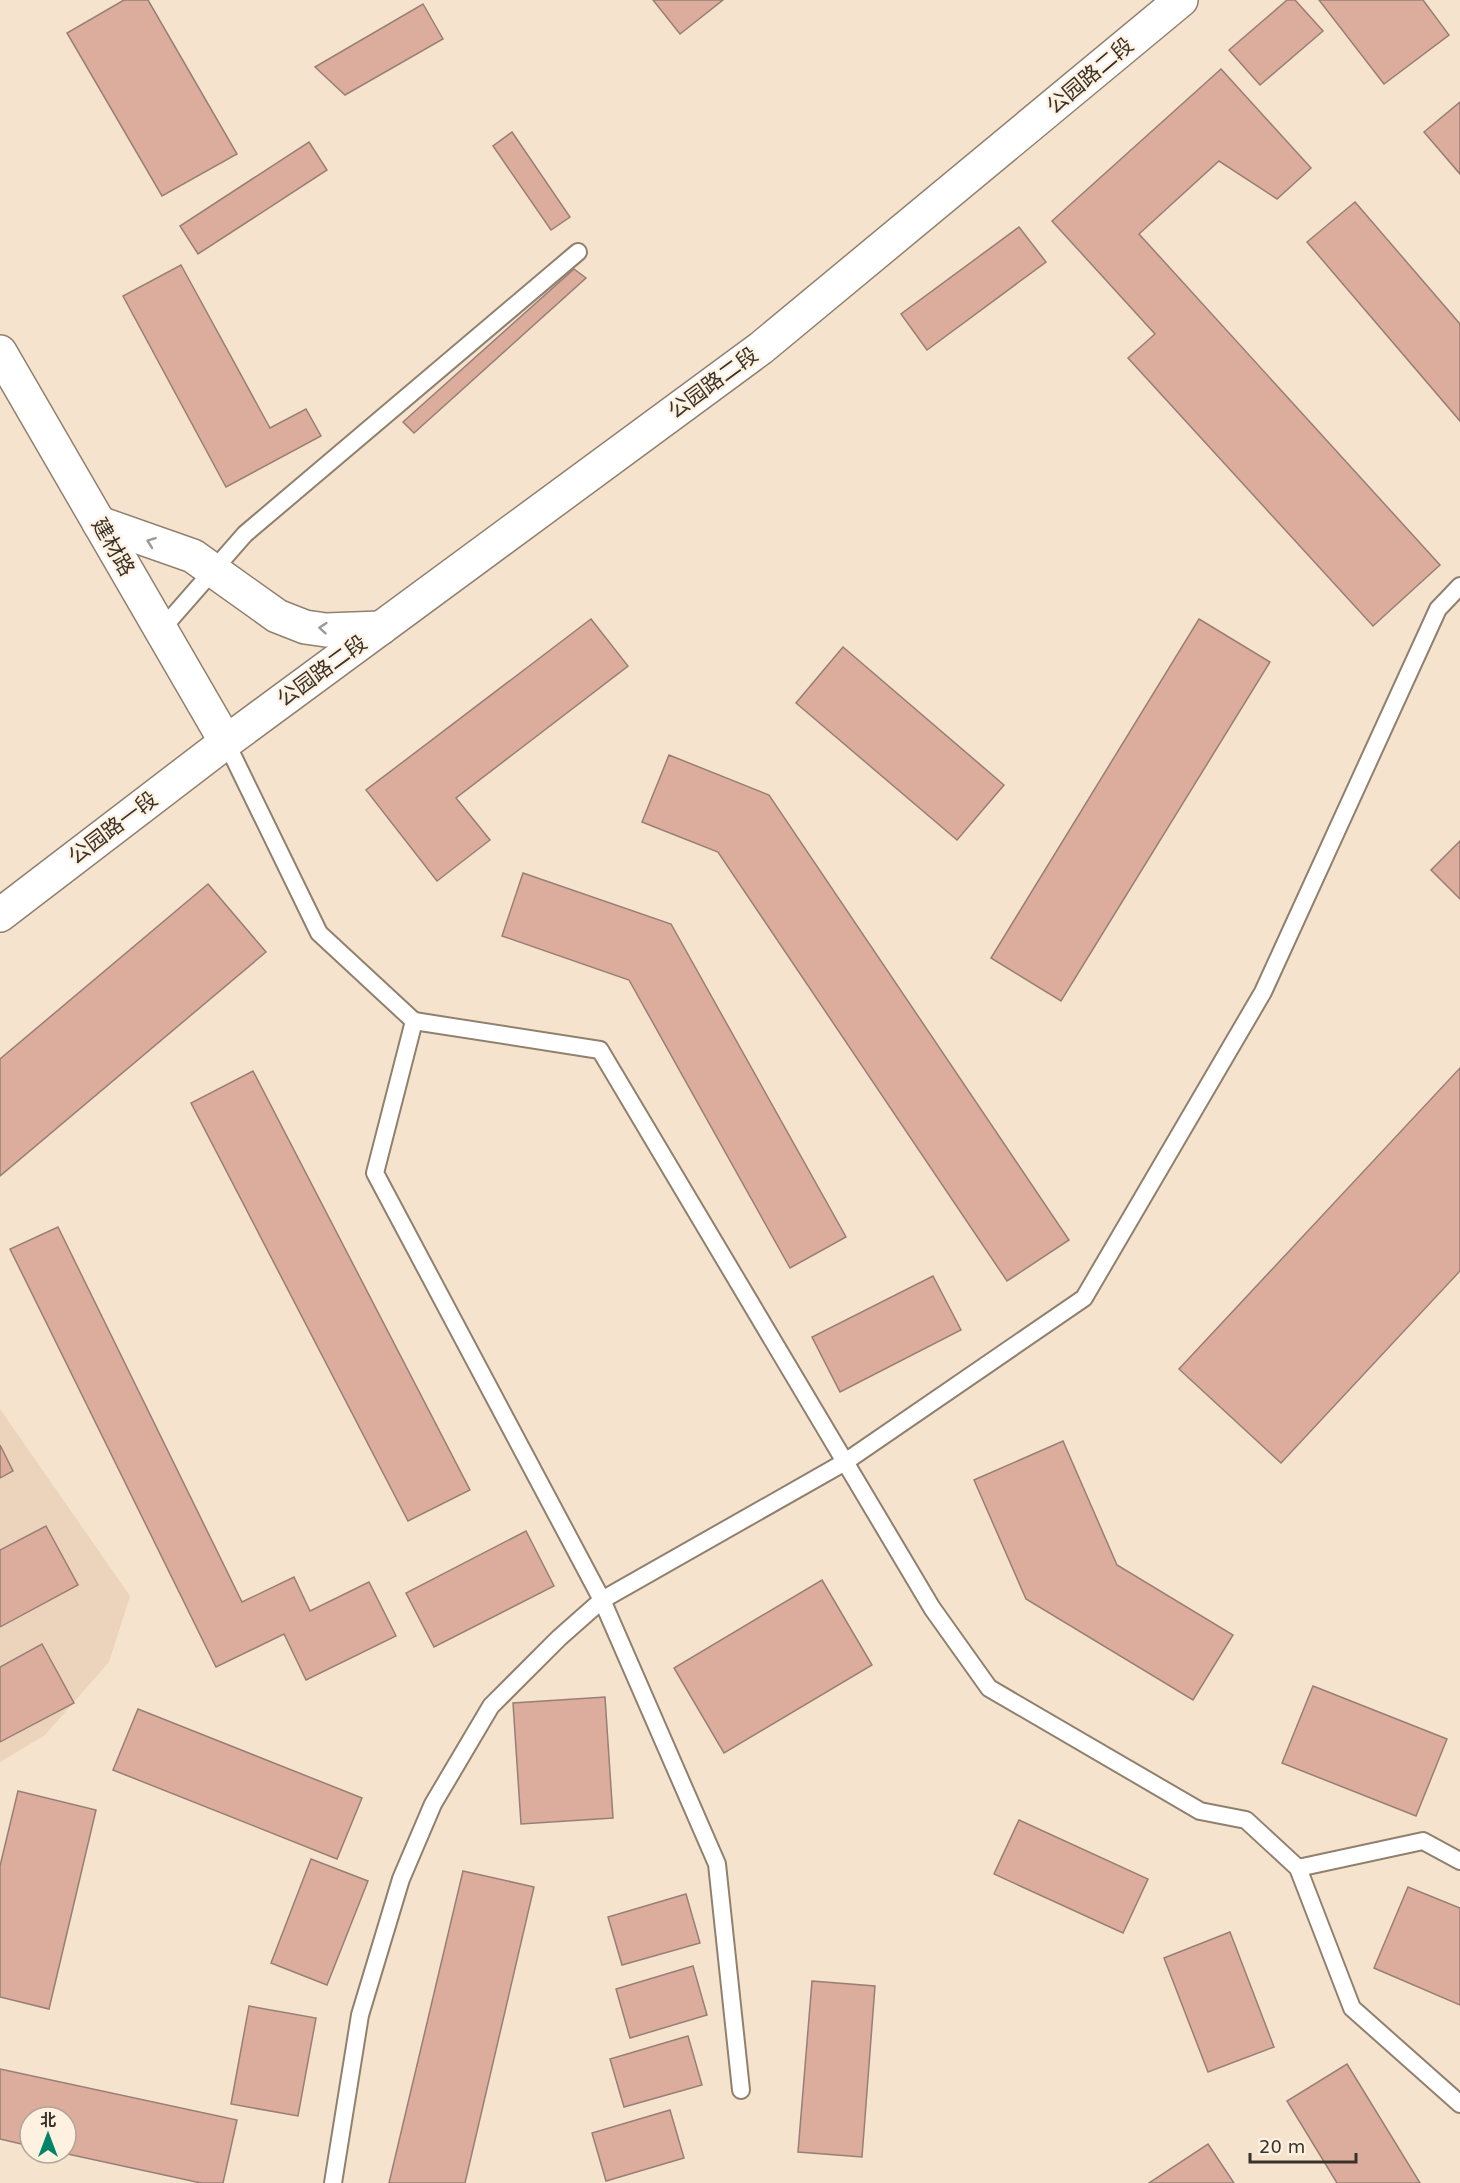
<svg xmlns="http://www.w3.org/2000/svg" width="1460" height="2183" font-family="'DejaVu Sans','Noto Sans SC',sans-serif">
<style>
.built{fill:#ebd4bb}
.building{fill:#dcac9c;stroke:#987f76;stroke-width:1.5}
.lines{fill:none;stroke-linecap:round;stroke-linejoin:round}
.service-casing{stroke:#90806e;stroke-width:20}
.minor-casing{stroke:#90806e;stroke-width:36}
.tertiary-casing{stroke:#90806e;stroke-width:36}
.service{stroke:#fff;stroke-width:16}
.minor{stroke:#fff;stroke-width:33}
.tertiary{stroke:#fff;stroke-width:33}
.oneway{stroke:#9c9894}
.labels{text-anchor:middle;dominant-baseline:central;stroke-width:4.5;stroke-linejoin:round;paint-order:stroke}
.street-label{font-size:21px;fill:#39322a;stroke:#fff1e0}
</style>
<rect width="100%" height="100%" fill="#f5e3ce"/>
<path class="built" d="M 0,1409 L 130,1596 L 109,1662 L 45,1735 L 0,1762 Z"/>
<g class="building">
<path d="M 124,0 L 148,0 L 237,154 L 162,196 L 67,33 Z"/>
<path d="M 653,0 L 723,0 L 680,34 Z"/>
<path d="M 1287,0 L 1295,0 L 1323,31 L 1260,85 L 1229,50 Z"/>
<path d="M 1319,0 L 1423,0 L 1449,35 L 1384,84 Z"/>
<path d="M 423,4 L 443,39 L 345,95 L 315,67 Z"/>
<path d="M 1221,69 L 1311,168 L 1277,199 L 1219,161 L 1139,234 L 1440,565 L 1373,626 L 1128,358 L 1155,334 L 1052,221 Z"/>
<path d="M 1460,102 L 1460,174 L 1424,132 Z"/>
<path d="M 512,132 L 570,217 L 551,230 L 493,146 Z"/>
<path d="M 309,142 L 327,170 L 198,254 L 180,226 Z"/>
<path d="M 1355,202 L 1460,324 L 1460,421 L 1307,242 Z"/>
<path d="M 1019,227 L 1046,262 L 927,350 L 901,314 Z"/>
<path d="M 181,265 L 270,428 L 306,409 L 321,436 L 226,487 L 123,296 Z"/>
<path d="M 574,269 L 586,278 L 414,433 L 403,422 Z"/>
<path d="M 591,619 L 628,666 L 456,798 L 490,840 L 437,881 L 366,790 Z"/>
<path d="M 1199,619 L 1270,662 L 1061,1001 L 991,958 Z"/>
<path d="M 843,647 L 1004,785 L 957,840 L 796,703 Z"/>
<path d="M 669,755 L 769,795 L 1069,1240 L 1007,1281 L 718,852 L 642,822 Z"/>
<path d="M 1460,841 L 1460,899 L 1431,870 Z"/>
<path d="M 523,873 L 671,924 L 846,1237 L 790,1268 L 629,980 L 502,936 Z"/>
<path d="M 208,884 L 266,952 L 0,1176 L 0,1059 Z"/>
<path d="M 1460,1068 L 1460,1271 L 1281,1463 L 1179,1369 Z"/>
<path d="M 253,1071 L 470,1490 L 408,1521 L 191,1103 Z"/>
<path d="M 58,1227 L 242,1602 L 294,1577 L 310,1611 L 369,1582 L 396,1636 L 306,1680 L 284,1634 L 216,1667 L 10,1249 Z"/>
<path d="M 933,1276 L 961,1330 L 840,1392 L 812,1337 Z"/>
<path d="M 1063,1441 L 1117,1565 L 1233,1635 L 1193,1700 L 1026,1599 L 974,1480 Z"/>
<path d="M 0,1445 L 13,1471 L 0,1478 Z"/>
<path d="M 46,1526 L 78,1585 L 0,1627 L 0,1550 Z"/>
<path d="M 526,1531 L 554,1586 L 434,1647 L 406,1593 Z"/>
<path d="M 822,1580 L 872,1665 L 724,1753 L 674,1668 Z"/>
<path d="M 42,1644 L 74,1703 L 0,1742 L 0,1667 Z"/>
<path d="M 1313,1686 L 1447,1739 L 1416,1816 L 1282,1763 Z"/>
<path d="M 605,1697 L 613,1818 L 521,1824 L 513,1703 Z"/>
<path d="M 138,1709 L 362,1798 L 337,1859 L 113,1770 Z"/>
<path d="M 18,1791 L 96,1810 L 49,2009 L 0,1997 L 0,1866 Z"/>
<path d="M 1019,1820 L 1148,1879 L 1123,1933 L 994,1874 Z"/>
<path d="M 311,1859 L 368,1881 L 327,1985 L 271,1963 Z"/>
<path d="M 463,1871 L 534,1887 L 465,2183 L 389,2183 Z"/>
<path d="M 1408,1887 L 1460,1908 L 1460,2005 L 1374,1968 Z"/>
<path d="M 686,1894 L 700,1943 L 622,1965 L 608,1917 Z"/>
<path d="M 1230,1932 L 1274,2047 L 1208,2072 L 1164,1958 Z"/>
<path d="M 693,1966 L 707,2015 L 630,2038 L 616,1989 Z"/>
<path d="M 812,1981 L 875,1986 L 862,2157 L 798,2152 Z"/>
<path d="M 249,2006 L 316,2018 L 298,2116 L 231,2104 Z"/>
<path d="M 688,2036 L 702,2085 L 624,2107 L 610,2059 Z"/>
<path d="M 1347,2064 L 1420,2183 L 1337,2183 L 1287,2101 Z"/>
<path d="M 0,2069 L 237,2120 L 223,2183 L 201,2183 L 63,2153 L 66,2153 L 66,2117 L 30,2117 L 30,2146 L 0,2139 Z"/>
<path d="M 670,2110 L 684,2158 L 606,2181 L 592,2133 Z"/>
<path d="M 1208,2144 L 1234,2183 L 1149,2183 Z"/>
</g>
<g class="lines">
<defs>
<g id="service">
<path d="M 161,630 L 245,534 L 578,252"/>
<path d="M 226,742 L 319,933 L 414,1021 L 375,1173 L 602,1600 L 717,1864 L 741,2090"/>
<path d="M 414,1021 L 600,1050 L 932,1608 L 989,1688 L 1200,1811 L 1246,1820 L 1298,1868 L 1352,2008 L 1460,2104"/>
<path d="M 1298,1868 L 1423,1841 L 1460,1861"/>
<path d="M 333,2183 L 360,2015 L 401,1879 L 433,1804 L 491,1706 L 559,1638 L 602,1600 L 845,1462 L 1084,1298 L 1263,992 L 1438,609 L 1460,586"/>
</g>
<path id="minor" d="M 0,352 L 226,742"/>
<g id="tertiary">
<path d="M 99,523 L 193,556 L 277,616 L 305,627 L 326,630 L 381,628"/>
<path d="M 0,915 L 226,742 L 761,348 L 1181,0"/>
</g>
</defs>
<use href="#service" class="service-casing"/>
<use href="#minor" class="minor-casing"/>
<use href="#tertiary" class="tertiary-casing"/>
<use href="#service" class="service"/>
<use href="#minor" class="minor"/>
<use href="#tertiary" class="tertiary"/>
</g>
<defs><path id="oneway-chevron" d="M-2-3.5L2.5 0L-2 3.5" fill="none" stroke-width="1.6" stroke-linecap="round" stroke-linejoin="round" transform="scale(1.5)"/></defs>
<g class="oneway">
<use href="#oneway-chevron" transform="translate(151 542) rotate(-160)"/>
<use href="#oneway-chevron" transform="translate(323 628) rotate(-175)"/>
</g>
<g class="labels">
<g class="street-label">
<text transform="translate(1090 76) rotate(-40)">公园路二段</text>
<text transform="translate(713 383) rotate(-36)">公园路二段</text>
<text transform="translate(113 547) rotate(60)">建材路</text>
<text transform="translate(322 671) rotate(-36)">公园路二段</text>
<text transform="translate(113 828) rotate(-37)">公园路一段</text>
</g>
</g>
<g transform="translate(48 2135)"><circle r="28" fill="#fff1e0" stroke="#b0a597" stroke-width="1.5"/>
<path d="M0-4.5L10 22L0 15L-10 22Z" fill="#028567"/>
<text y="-9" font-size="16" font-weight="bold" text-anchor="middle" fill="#39322a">北</text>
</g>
<path d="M1250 2153v9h106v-9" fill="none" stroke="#39322a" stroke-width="3"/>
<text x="1259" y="2153" font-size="18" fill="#39322a" stroke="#fff1e0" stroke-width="4.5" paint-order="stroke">20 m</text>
</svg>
